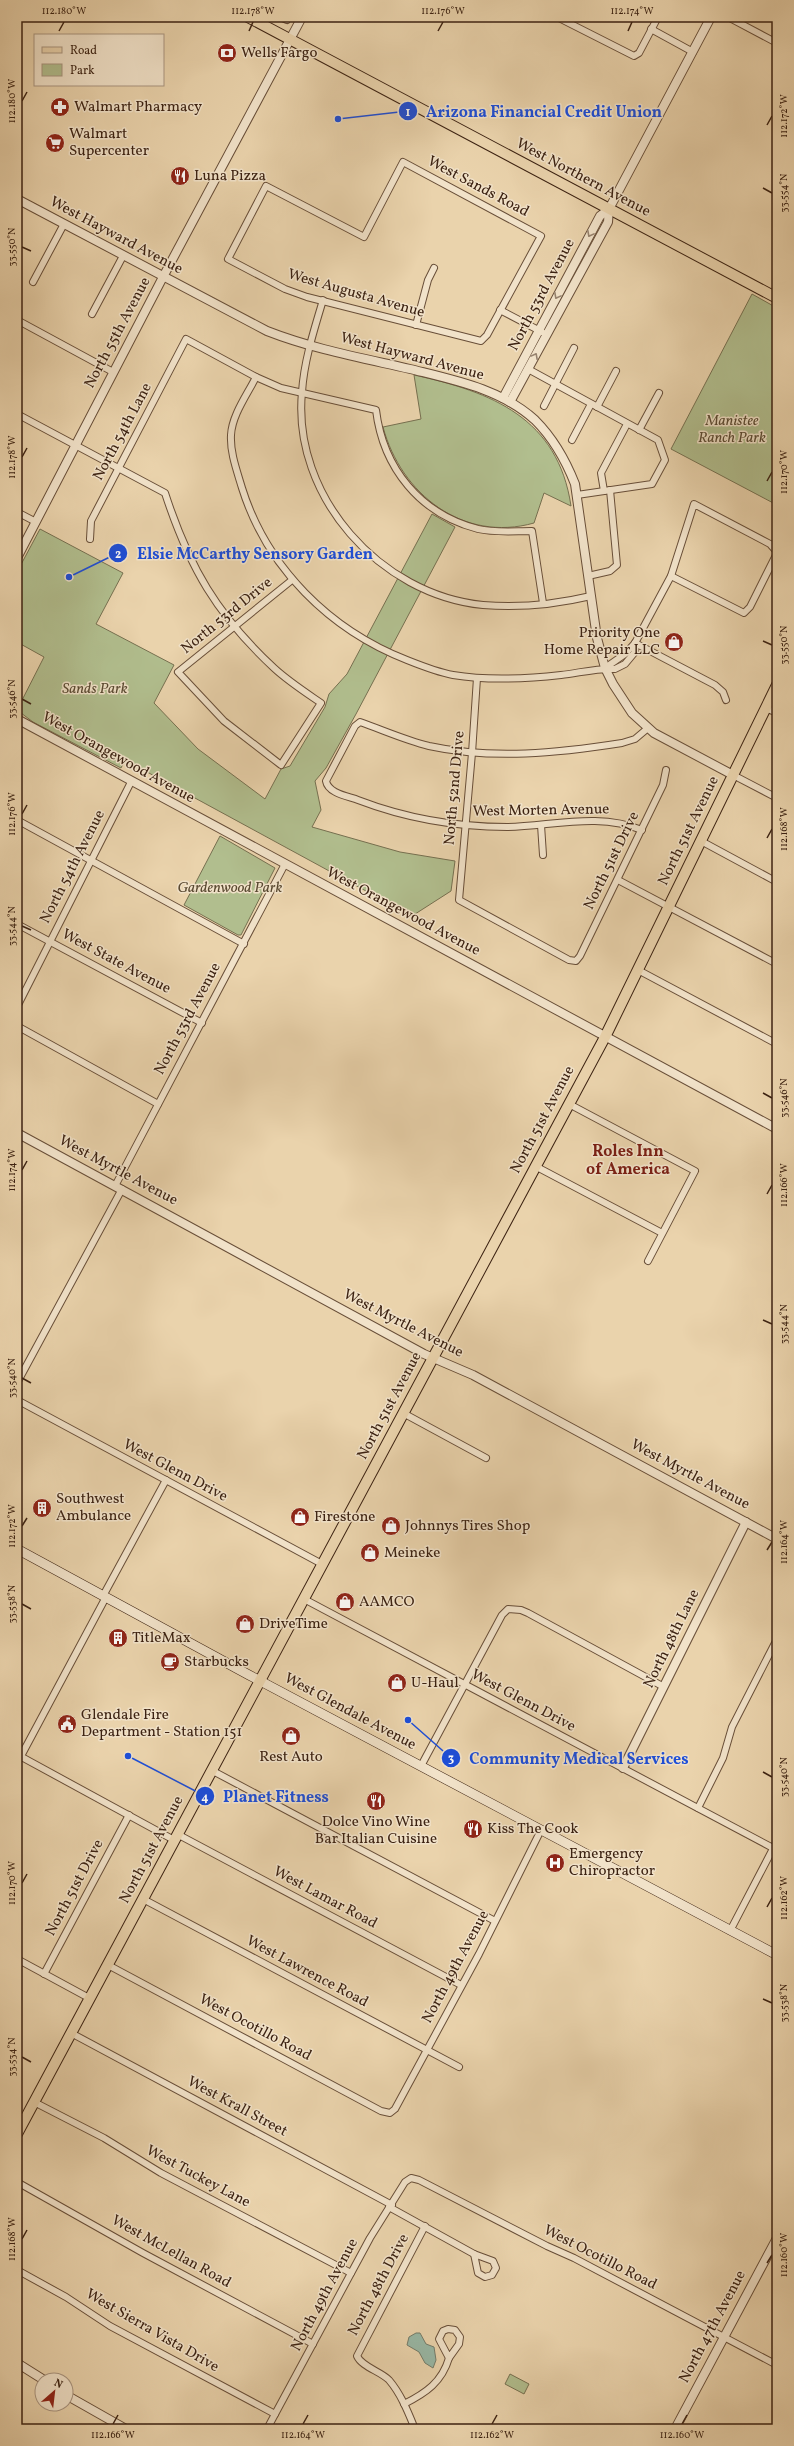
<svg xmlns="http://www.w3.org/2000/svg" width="794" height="2446" font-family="Vollkorn,serif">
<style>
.green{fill:#b1be8e;stroke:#767050}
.water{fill:#98b8a6;stroke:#737c6b}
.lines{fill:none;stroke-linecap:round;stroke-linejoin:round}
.minor-casing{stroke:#684e38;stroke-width:8}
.tertiary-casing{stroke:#684e38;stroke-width:10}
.secondary-casing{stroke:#3c2212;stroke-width:10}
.primary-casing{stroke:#3c2212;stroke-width:12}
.minor{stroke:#f1e2c9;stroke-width:6}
.tertiary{stroke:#f1e2c9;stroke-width:8}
.secondary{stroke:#f1e2c9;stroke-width:9}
.primary{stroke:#ead3ac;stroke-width:10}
.oneway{stroke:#96826e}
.ticks{fill:none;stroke:#3c2212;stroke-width:1.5}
.labels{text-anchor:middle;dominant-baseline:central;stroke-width:3;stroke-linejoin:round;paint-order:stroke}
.poi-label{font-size:15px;fill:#3c2212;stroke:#f1e2c9;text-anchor:start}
.street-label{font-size:15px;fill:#3c2212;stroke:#f1e2c9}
.park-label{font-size:15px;font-style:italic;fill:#594931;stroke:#f1e2c9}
.neighbourhood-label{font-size:16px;font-weight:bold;fill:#7a1f14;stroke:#f1e2c9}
.leader{fill:none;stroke:#1d4ed8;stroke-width:1.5}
.callout-dot{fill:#1d4ed8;stroke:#f1e2c9;stroke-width:1.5}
.mark-label{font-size:12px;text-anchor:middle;font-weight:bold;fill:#fff}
.callout-label{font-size:16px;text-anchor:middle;font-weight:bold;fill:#1d4ed8;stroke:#f1e2c9;stroke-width:3;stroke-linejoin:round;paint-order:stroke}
.neatline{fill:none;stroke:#3c2212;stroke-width:1.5}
.ticks-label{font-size:10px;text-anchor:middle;fill:#3c2212}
</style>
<rect width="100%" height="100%" fill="#ead3ac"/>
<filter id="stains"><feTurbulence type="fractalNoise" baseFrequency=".005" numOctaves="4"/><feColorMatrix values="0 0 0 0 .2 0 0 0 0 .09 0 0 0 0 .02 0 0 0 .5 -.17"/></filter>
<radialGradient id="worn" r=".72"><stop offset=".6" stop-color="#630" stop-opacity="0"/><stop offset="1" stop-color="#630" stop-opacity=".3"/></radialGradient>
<g class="green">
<path d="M 752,294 L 777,308 L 777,505 L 671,449 Z"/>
<path d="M 414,375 C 492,392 558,418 571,506 L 544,493 L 534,523 C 463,543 401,494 383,427 L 421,419 Z"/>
<path d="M 432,514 L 455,527 L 356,714 L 326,768 L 315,781 L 321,810 L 312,827 L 400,852 L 455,861 L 451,891 L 412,916 L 125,760 L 121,768 L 33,722 L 17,710 L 44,657 L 17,642 L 17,572 L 40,529 L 123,573 L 96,624 L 174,665 L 154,703 L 198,749 L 265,799 L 281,769 L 290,766 L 325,707 L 329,694 L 347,674 Z"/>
<path d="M 220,836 L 275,868 L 241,935 L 238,935 L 184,905 Z"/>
<path d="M 510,2374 L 529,2384 L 524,2394 L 505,2384 Z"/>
</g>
<path class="water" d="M 416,2333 L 420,2333 L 426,2344 L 434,2347 L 436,2360 L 433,2368 L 425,2363 L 419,2352 L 407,2345 L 409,2337 Z"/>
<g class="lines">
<defs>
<g id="minor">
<path d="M 280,17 L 287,20"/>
<path d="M 557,17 L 634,56 L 639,53 L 658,17"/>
<path d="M 728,17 L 777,43"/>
<path d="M 651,29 L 693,52"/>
<path d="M 403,162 L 541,236 L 487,335 L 481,341 L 307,297 L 285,289 L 228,259 L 266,186 L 364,237 Z"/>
<path d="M 33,282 L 64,224"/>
<path d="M 323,300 C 314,330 304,361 302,392 C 292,496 380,595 483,605 C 517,608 557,604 591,596"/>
<path d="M 500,310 L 542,332"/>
<path d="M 92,314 L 123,256"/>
<path d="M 17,320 L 113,372"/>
<path d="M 416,325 L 428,280 L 434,268"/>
<path d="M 528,369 L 658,440 L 665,460 L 652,484 L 577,495"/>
<path d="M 256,377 C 247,395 232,415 231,435 C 230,453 237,471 242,488 C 267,568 330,630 407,660 C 422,666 437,672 453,675 C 489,681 525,679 561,675 C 579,673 597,668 615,669 L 625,664 L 635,652 L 635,643"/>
<path d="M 544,406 L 574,348"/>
<path d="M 597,407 L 616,371"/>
<path d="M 17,414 L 165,493 C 189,567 217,615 274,668 C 288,681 305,692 321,703 L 281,765 L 224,721 L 178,672 L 292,580"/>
<path d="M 639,430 L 659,393"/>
<path d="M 572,440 L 591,404"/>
<path d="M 604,491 L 601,473 L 627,424"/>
<path d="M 17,512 L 36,522"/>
<path d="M 90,539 L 91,521 L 186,339 L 256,377 L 281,388 L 376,410 C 383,468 420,514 478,529 C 495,533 514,531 532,531 L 543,603"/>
<path d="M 588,576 L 610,571 L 617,565 L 610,490"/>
<path d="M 671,576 L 744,613 L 750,607 L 777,553"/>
<path d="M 635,643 L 715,685 L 723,692 L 726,700"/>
<path d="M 605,668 L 625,654 L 635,643 L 671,576 L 694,504 L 770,544 L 777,552"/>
<path d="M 477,678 L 472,753 L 459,900 L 569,960 L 576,961 L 580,956 L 663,785 L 666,770"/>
<path d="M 766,708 L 777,713"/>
<path d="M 733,775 L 777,798"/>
<path d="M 17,820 L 244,944"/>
<path d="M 541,825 L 543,855"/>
<path d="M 642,830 C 599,812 552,826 507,827 C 456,827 405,818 358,800 C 347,796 328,793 326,781 L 355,726 L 360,722 C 383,730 405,740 429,746 C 493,760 558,753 622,743 L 635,739 L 648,728"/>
<path d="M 701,841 L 777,882"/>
<path d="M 618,880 L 777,964"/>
<path d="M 17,924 L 202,1023"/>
<path d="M 638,970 L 777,1044"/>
<path d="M 17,1007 L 131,782"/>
<path d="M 17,1026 L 158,1104"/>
<path d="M 569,1104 L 695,1171 L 648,1261"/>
<path d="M 535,1166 L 662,1233"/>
<path d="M 115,1186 L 285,864"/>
<path d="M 17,1383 L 122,1189"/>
<path d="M 17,1400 L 322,1564"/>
<path d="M 403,1413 L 486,1458"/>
<path d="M 103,1596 L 166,1480"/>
<path d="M 304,1599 L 773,1848"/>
<path d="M 18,1755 L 174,1840"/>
<path d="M 21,1756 L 106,1597"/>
<path d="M 421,1766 L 502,1615 L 508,1609 L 521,1610 L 528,1613 L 664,1687"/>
<path d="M 211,1770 L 495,1921"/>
<path d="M 698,1808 L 723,1758 L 732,1727 L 777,1639"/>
<path d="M 177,1834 L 461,1985"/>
<path d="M 143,1899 L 459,2067"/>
<path d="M 730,1931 L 777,1841"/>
<path d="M 17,1959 L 89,1998"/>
<path d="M 108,1965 L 381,2111 L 390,2113 L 395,2109 L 479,1954 L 541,1830"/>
<path d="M 44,1974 L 129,1815"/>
<path d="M 71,2033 L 392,2205"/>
<path d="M 34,2102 L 104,2138 L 161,2173 L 351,2273"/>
<path d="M 17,2182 L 143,2253 L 313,2344"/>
<path d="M 389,2207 L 474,2254"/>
<path d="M 474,2254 L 493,2261 L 496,2268 L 492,2275 L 485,2277 L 478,2273 Z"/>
<path d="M 17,2270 L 66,2297 L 110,2326 L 275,2414"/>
<path d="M 448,2329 L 455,2330 L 460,2337 L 459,2344 L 449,2358 L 439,2339 L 443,2331 Z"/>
<path d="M 404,2404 C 426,2393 442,2382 449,2358"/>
<path d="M 267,2429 L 370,2238 L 405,2182 L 411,2178 L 419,2180 L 547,2246 L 574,2258 L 777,2365"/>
<path d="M 415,2429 C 408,2412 401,2394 389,2380 C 380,2371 362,2367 357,2356 L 425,2226"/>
</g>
<g id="tertiary">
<path d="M 17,199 L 267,331 C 313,349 362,358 410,369 C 454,380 501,389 535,420 C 553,438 566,461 575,484 L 597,638 L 605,668 L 613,684 L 632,713 L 654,733 L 733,775"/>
<path d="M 503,398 L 600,216 L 609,209"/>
<path d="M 510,402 L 608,222 L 609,209 L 711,17"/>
<path d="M 17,558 L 163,277 L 302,17"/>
<path d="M 17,719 L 777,1129"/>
<path d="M 17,1133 L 424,1354 L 473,1375 L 777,1539"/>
<path d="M 623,1768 L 746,1522"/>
<path d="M 17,2363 L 44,2380"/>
<path d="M 66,2395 L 126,2429"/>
<path d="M 675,2429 L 777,2238"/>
</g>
<path id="secondary" d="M 17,1549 L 249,1675 L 777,1955"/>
<g id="primary">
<path d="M 248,17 L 777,298"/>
<path d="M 17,2134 L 605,1037 L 777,685"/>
</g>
</defs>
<use href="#minor" class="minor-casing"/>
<use href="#tertiary" class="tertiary-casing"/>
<use href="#secondary" class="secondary-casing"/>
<use href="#primary" class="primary-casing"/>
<use href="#minor" class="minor"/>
<use href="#tertiary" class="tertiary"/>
<use href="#secondary" class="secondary"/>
<use href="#primary" class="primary"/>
</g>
<defs><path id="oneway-chevron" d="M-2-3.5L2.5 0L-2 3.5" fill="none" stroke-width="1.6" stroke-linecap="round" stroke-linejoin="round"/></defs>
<g class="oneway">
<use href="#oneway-chevron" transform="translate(590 234) rotate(118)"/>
<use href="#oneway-chevron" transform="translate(557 296) rotate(118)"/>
<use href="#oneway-chevron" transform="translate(535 356) rotate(-62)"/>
</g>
<path class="ticks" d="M 59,31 L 64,22M 249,31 L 253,22M 438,31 L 443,22M 628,31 L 632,22M 22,101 L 27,92M 767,125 L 772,116M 763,188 L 772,193M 22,247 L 31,251M 22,457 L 27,448M 767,481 L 772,472M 763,641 L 772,645M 22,699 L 31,704M 22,814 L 27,805M 767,838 L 772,829M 22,926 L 31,930M 763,1093 L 772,1098M 22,1170 L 27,1161M 767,1194 L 772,1185M 763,1320 L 772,1324M 22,1378 L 31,1383M 22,1526 L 27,1518M 767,1550 L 772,1542M 22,1604 L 31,1609M 763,1772 L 772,1777M 22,1883 L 27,1874M 767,1907 L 772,1898M 763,1999 L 772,2003M 22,2057 L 31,2062M 22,2239 L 27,2230M 767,2263 L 772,2255M 113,2424 L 118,2415M 303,2424 L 308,2415M 492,2424 L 497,2415M 682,2424 L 687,2415"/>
<defs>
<symbol id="bank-disc" viewBox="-11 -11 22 22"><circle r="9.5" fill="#8f2418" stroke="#f1e2c9"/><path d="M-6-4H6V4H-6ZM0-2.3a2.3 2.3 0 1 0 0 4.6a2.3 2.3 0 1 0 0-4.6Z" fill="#fff"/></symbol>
<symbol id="pharmacy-disc" viewBox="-11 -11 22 22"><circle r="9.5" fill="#8f2418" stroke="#f1e2c9"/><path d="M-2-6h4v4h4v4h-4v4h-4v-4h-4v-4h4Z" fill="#fff"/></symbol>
<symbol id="supermarket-disc" viewBox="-11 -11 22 22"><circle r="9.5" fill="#8f2418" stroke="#f1e2c9"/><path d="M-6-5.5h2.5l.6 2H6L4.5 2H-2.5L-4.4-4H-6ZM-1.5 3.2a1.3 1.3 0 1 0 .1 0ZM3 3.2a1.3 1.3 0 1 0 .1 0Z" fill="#fff"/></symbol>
<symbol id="restaurant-disc" viewBox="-11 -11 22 22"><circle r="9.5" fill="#8f2418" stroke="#f1e2c9"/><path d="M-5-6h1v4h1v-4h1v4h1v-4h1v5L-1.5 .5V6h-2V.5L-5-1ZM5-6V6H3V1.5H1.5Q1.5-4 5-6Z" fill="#fff"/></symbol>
<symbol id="shop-disc" viewBox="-11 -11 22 22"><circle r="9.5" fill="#8f2418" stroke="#f1e2c9"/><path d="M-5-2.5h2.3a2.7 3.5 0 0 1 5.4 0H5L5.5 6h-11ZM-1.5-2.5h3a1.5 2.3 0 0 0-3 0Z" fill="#fff"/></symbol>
<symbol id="building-disc" viewBox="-11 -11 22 22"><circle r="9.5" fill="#8f2418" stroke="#f1e2c9"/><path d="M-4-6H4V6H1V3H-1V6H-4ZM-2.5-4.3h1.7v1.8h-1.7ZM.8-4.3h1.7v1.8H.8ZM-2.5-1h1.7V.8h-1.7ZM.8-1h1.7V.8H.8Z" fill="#fff"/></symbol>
<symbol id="cafe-disc" viewBox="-11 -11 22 22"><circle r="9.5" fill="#8f2418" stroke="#f1e2c9"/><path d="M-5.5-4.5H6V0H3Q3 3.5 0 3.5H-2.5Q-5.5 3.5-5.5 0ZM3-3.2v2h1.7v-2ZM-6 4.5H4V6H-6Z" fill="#fff"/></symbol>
<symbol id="civic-disc" viewBox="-11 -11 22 22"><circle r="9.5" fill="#8f2418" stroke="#f1e2c9"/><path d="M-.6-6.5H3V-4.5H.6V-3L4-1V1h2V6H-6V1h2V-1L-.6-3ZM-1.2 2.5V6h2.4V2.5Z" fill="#fff"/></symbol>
<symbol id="hospital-disc" viewBox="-11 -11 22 22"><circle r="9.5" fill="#8f2418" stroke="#f1e2c9"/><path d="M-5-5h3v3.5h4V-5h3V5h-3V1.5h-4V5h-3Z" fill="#fff"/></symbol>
</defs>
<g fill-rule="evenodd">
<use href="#bank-disc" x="216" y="42" width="22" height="22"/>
<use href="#pharmacy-disc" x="49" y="96" width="22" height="22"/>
<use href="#supermarket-disc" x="44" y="132" width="22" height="22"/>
<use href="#restaurant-disc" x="169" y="165" width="22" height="22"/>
<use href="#shop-disc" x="663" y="631" width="22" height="22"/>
<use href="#building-disc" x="31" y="1497" width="22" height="22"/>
<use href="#shop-disc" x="289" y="1506" width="22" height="22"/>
<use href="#shop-disc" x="380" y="1515" width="22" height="22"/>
<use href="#shop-disc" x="359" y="1542" width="22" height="22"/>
<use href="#shop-disc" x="334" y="1591" width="22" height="22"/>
<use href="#shop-disc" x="234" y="1613" width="22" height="22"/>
<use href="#building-disc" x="107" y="1627" width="22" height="22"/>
<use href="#cafe-disc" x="159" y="1651" width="22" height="22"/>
<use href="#shop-disc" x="386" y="1672" width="22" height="22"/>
<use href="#civic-disc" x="56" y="1713" width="22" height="22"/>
<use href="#shop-disc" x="280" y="1725" width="22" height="22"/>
<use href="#restaurant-disc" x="365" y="1790" width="22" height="22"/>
<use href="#restaurant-disc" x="462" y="1818" width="22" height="22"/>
<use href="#hospital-disc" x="544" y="1852" width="22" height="22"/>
</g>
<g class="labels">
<g class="poi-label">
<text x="241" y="53">Wells Fargo</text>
<text x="74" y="107">Walmart Pharmacy</text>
<text x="69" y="134">Walmart<tspan x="69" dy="17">Supercenter</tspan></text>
<text x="194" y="176">Luna Pizza</text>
<text x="660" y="633" text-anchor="end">Priority One<tspan x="660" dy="17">Home Repair LLC</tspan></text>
<text x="56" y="1499">Southwest<tspan x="56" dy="17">Ambulance</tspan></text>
<text x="314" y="1517">Firestone</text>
<text x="405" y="1526">Johnnys Tires Shop</text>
<text x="384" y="1553">Meineke</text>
<text x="359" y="1602">AAMCO</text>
<text x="259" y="1624">DriveTime</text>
<text x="132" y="1638">TitleMax</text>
<text x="184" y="1662">Starbucks</text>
<text x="411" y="1683">U-Haul</text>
<text x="81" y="1715">Glendale Fire<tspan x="81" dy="17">Department - Station 151</tspan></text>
<text x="291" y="1757" text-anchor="middle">Rest Auto</text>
<text x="376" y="1822" text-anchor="middle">Dolce Vino Wine<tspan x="376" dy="17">Bar Italian Cuisine</tspan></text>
<text x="487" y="1829">Kiss The Cook</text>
<text x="569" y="1854">Emergency<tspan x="569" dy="17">Chiropractor</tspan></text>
</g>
<g class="street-label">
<text transform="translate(583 178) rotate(28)">West Northern Avenue</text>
<text transform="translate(478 187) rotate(28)">West Sands Road</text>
<text transform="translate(116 236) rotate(28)">West Hayward Avenue</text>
<text transform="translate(356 294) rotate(16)">West Augusta Avenue</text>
<text transform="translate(542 295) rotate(-62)">North 53rd Avenue</text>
<text transform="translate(118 333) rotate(-62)">North 55th Avenue</text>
<text transform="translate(412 357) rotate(15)">West Hayward Avenue</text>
<text transform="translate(123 432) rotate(-62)">North 54th Lane</text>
<text transform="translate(227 616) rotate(-39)">North 53rd Drive</text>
<text transform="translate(118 758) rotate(29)">West Orangewood Avenue</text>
<text transform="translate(455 788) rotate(-85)">North 52nd Drive</text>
<text transform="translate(541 811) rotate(-1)">West Morten Avenue</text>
<text transform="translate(689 831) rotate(-64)">North 51st Avenue</text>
<text transform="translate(612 861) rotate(-64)">North 51st Drive</text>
<text transform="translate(73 867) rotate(-63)">North 54th Avenue</text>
<text transform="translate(403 912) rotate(28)">West Orangewood Avenue</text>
<text transform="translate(116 962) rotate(28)">West State Avenue</text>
<text transform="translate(188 1019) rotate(-62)">North 53rd Avenue</text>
<text transform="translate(543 1120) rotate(-62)">North 51st Avenue</text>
<text transform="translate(118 1171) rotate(28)">West Myrtle Avenue</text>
<text transform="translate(403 1324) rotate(27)">West Myrtle Avenue</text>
<text transform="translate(390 1406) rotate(-62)">North 51st Avenue</text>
<text transform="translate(175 1471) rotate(28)">West Glenn Drive</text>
<text transform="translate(690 1475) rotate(28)">West Myrtle Avenue</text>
<text transform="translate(672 1639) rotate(-64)">North 48th Lane</text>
<text transform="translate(523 1701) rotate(28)">West Glenn Drive</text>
<text transform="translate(350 1712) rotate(28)">West Glendale Avenue</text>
<text transform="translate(152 1850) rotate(-62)">North 51st Avenue</text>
<text transform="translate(75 1888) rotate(-62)">North 51st Drive</text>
<text transform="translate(325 1898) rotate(28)">West Lamar Road</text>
<text transform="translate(456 1967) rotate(-62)">North 49th Avenue</text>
<text transform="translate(307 1972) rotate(28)">West Lawrence Road</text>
<text transform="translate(255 2028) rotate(28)">West Ocotillo Road</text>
<text transform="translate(237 2107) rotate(28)">West Krall Street</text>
<text transform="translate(198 2177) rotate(28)">West Tuckey Lane</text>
<text transform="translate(171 2252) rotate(29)">West McLellan Road</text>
<text transform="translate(600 2258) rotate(27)">West Ocotillo Road</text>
<text transform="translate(379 2285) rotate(-62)">North 48th Drive</text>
<text transform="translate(325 2295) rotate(-62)">North 49th Avenue</text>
<text transform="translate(713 2327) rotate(-62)">North 47th Avenue</text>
<text transform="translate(152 2331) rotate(30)">West Sierra Vista Drive</text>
</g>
<g class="park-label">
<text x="732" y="421">Manistee<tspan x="732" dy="17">Ranch Park</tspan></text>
<text x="95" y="689">Sands Park</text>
<text x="230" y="888">Gardenwood Park</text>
</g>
<g class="neighbourhood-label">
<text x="628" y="1152">Roles Inn<tspan x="628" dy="18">of America</tspan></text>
</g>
</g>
<path class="leader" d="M338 119L408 111M69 577L118 553M408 1720L451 1758M128 1756L205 1796"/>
<g class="callout-dot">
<circle cx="338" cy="119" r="4"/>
<circle cx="69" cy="577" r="4"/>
<circle cx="408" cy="1720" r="4"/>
<circle cx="128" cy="1756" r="4"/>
<circle cx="408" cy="111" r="10"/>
<circle cx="118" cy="553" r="10"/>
<circle cx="451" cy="1758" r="10"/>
<circle cx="205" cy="1796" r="10"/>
</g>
<g class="mark-label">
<text x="408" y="116">1</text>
<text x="118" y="558">2</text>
<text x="451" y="1762">3</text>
<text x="205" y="1801">4</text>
</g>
<g class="callout-label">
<text x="544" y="117">Arizona Financial Credit Union</text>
<text x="255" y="559">Elsie McCarthy Sensory Garden</text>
<text x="579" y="1764">Community Medical Services</text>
<text x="276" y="1802">Planet Fitness</text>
</g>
<rect width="794" height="2446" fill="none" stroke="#ead3ac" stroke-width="44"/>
<rect x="34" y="34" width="130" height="52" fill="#f1e2c9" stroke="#a99580"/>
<rect x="42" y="47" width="20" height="6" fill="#ead3ac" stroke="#a99580"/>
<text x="70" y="54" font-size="12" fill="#3c2212">Road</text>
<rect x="42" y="64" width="20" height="12" fill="#b1be8e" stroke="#a99580"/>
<text x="70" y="74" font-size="12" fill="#3c2212">Park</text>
<g transform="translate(54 2392) rotate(28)"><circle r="19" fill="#f1e2c9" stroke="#a99580"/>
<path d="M0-3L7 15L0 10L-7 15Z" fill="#8f2418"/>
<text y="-6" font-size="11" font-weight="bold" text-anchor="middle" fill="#3c2212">N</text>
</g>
<rect x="22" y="22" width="750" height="2402" class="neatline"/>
<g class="ticks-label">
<text x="64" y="14">112.180°W</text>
<text x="253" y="14">112.178°W</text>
<text x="443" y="14">112.176°W</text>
<text x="632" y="14">112.174°W</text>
<text transform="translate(11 101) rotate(-90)" y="4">112.180°W</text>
<text transform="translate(783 116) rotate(-90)" y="4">112.172°W</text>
<text transform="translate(783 193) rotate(-90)" y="4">33.554°N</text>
<text transform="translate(11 247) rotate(-90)" y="4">33.550°N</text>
<text transform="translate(11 457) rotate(-90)" y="4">112.178°W</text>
<text transform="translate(783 472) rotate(-90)" y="4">112.170°W</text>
<text transform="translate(783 645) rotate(-90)" y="4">33.550°N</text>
<text transform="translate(11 699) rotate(-90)" y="4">33.546°N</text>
<text transform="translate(11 814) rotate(-90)" y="4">112.176°W</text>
<text transform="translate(783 829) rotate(-90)" y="4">112.168°W</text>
<text transform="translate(11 926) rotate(-90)" y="4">33.544°N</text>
<text transform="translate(783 1098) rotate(-90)" y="4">33.546°N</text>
<text transform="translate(11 1170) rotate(-90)" y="4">112.174°W</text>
<text transform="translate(783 1185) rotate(-90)" y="4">112.166°W</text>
<text transform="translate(783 1324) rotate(-90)" y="4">33.544°N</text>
<text transform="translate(11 1378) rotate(-90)" y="4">33.540°N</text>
<text transform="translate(11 1526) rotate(-90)" y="4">112.172°W</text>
<text transform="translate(783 1542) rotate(-90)" y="4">112.164°W</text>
<text transform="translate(11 1604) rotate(-90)" y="4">33.538°N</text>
<text transform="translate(783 1777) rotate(-90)" y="4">33.540°N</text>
<text transform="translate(11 1883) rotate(-90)" y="4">112.170°W</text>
<text transform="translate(783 1898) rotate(-90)" y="4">112.162°W</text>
<text transform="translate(783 2003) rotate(-90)" y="4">33.538°N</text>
<text transform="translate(11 2057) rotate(-90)" y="4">33.534°N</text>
<text transform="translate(11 2239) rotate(-90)" y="4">112.168°W</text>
<text transform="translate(783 2255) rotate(-90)" y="4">112.160°W</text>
<text x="113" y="2438">112.166°W</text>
<text x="303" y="2438">112.164°W</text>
<text x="492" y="2438">112.162°W</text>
<text x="682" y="2438">112.160°W</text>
</g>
<rect width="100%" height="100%" filter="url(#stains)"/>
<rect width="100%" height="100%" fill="url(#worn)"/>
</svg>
